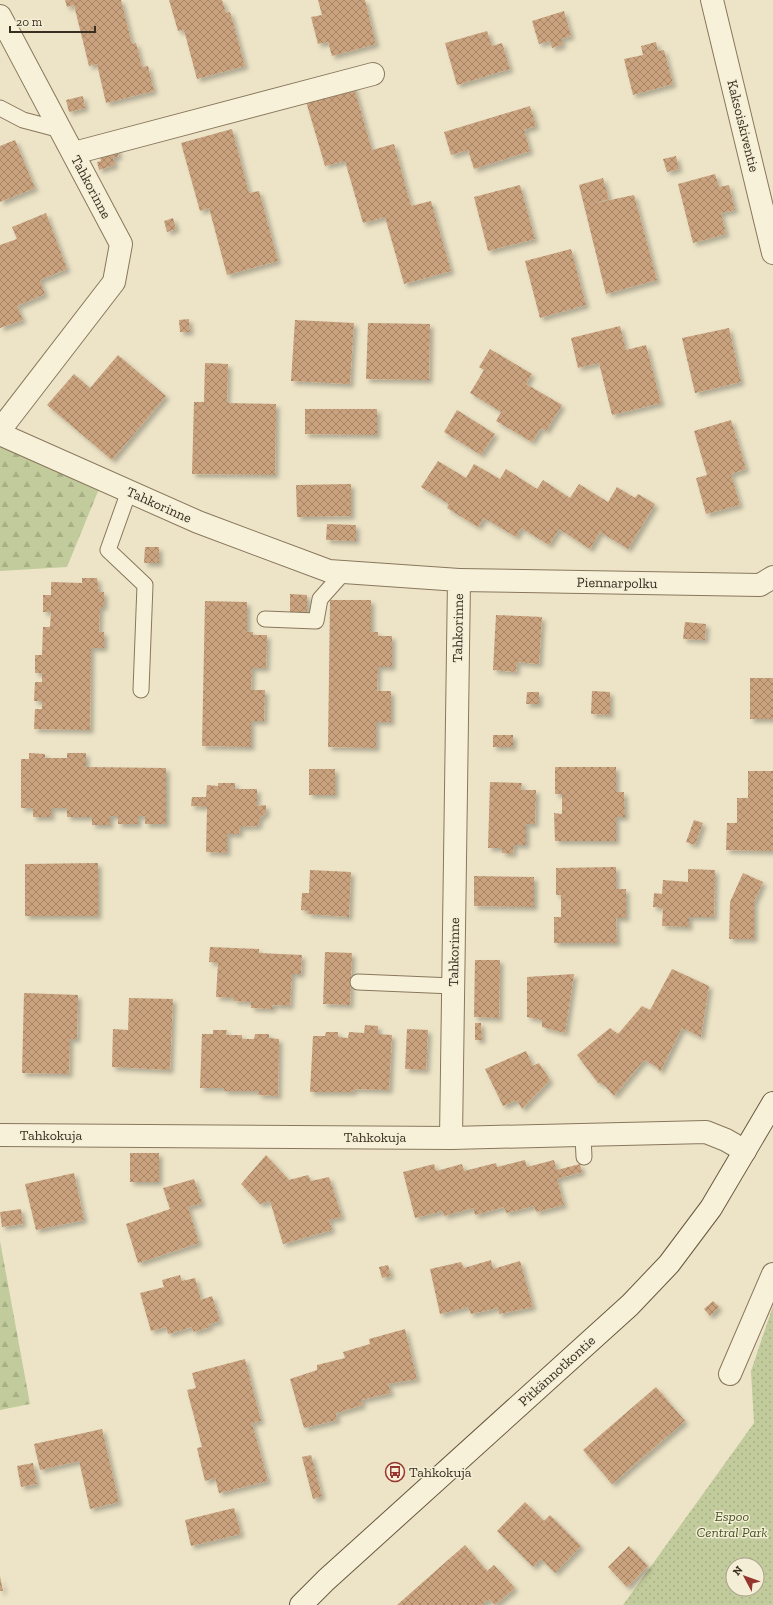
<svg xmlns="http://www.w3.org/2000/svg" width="773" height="1605" font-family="'Zilla Slab',serif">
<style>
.forest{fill:url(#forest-firs)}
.park{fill:url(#park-dots);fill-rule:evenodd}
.building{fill:url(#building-cross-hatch);filter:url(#shadow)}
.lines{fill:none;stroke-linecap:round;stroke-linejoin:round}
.lane-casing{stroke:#88775c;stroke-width:17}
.street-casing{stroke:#88775c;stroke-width:24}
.secondary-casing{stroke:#6a5840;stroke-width:24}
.lane{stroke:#f8f1da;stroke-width:15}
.street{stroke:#f8f1da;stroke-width:22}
.secondary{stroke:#f8f1da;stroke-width:22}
.labels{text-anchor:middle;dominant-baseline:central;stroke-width:3;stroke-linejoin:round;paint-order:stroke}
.street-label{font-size:14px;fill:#392e20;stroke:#f5eed6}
.poi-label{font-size:14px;fill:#392e20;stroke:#f5eed6;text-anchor:start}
.park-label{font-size:14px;font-style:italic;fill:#465527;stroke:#f5eed6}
</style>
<defs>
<pattern id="forest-firs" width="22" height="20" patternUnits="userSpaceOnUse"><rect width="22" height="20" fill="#c2cb9b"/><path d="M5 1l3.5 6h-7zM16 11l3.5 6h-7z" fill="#a7af85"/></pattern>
<pattern id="park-dots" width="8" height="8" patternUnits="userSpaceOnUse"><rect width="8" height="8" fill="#c2cb9b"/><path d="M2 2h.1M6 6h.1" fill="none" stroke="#a7af85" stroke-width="1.8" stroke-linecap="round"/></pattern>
<pattern id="building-cross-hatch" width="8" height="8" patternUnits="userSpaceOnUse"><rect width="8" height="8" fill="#caa37e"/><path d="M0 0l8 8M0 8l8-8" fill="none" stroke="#a58567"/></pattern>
<filter id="shadow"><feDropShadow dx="3.5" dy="3.5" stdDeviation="2" flood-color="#0004"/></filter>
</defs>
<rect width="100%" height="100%" fill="#ede4c7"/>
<g class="forest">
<path d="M 0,441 L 101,484 L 67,567 L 0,571 Z"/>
<path d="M 0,1241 L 30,1404 L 0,1410 Z"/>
</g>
<path class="park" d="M 773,1306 L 773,1605 L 623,1605 L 754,1423 L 751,1371 ZM 733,1565 L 757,1565 L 757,1589 L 733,1589 Z"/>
<g class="building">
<path d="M 65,0 L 121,0 L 132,44 L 136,43 L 142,67 L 148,66 L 154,91 L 106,103 L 97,64 L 89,66 L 74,5 L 67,7 Z"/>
<path d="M 169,0 L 222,0 L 226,13 L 230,12 L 245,66 L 197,79 L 184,30 L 178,31 Z"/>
<path d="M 318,0 L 365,0 L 376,44 L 332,56 L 328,42 L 318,44 L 311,17 L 322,15 Z"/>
<path d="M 564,11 L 571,36 L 561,39 L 563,45 L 552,48 L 550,41 L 539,44 L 532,21 Z"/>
<path d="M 487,31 L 492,46 L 502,43 L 510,69 L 457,85 L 445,43 Z"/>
<path d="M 656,42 L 658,51 L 664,50 L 673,84 L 633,95 L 624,59 L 643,55 L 641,46 Z"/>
<path d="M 353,84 L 372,150 L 394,144 L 411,206 L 431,201 L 451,271 L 404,284 L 385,217 L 363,223 L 345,161 L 325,166 L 305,98 Z"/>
<path d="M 83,96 L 85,108 L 69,112 L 66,100 Z"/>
<path d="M 530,106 L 536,126 L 524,130 L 530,151 L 474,169 L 468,150 L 451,155 L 444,132 Z"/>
<path d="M 232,129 L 249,193 L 259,191 L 278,261 L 227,275 L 209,208 L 200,211 L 181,143 Z"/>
<path d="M 15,140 L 35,188 L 0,202 L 0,146 Z"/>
<path d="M 116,146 L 119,156 L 113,158 L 115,165 L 99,170 L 97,162 L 101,161 L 98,151 Z"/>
<path d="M 676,156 L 679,169 L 667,172 L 663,159 Z"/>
<path d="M 715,174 L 719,187 L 729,185 L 735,210 L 721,213 L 726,234 L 693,243 L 678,184 Z"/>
<path d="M 603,178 L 609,199 L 591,204 L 634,195 L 657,280 L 606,294 L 579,185 Z"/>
<path d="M 520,185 L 535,239 L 488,251 L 474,197 Z"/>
<path d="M 46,213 L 67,269 L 40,280 L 45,294 L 17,306 L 23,320 L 0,328 L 0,245 L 17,239 L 12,227 Z"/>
<path d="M 173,218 L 176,229 L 167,232 L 164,221 Z"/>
<path d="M 571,249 L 586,305 L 540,318 L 525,261 Z"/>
<path d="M 189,319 L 190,332 L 180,332 L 179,320 Z"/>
<path d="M 295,320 L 354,323 L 350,384 L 291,381 Z"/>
<path d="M 368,323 L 430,324 L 429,380 L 366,379 Z"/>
<path d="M 620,326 L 626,350 L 646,345 L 661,403 L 612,415 L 599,363 L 578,368 L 571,338 Z"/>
<path d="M 729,328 L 741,382 L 695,393 L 682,338 Z"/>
<path d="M 490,349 L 532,374 L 526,384 L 562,405 L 546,431 L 541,428 L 532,442 L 496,421 L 501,412 L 470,393 L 484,370 L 479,367 Z"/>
<path d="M 118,355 L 166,396 L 112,460 L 47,405 L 74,374 L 90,388 Z"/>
<path d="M 205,363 L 228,364 L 227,403 L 276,404 L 275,475 L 192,474 L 194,402 L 204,402 Z"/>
<path d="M 305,409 L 377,409 L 377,435 L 305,434 Z"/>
<path d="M 457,410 L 495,434 L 481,455 L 444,432 Z"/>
<path d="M 731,420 L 746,469 L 731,474 L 740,505 L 706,514 L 696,478 L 707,475 L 694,431 Z"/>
<path d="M 438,461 L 466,478 L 474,464 L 500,479 L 506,469 L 537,489 L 543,480 L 570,498 L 579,484 L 608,502 L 617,487 L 635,498 L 638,494 L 655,504 L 628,549 L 600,532 L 590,549 L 559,529 L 549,545 L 521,528 L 516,537 L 484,518 L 478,527 L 447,508 L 449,504 L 421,487 Z"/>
<path d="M 351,484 L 351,516 L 297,517 L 296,485 Z"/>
<path d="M 327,524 L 356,525 L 356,541 L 326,540 Z"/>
<path d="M 145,547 L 159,547 L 159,563 L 144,563 Z"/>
<path d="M 82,578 L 97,578 L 99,592 L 104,592 L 104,607 L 100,607 L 99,632 L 104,632 L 104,648 L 91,648 L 90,730 L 34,729 L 35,709 L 42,709 L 42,701 L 34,701 L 35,682 L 42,682 L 42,673 L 35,673 L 35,655 L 42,655 L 43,627 L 50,627 L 51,612 L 43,612 L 43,595 L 51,595 L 51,582 L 82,583 Z"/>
<path d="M 290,594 L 307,595 L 307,613 L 290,613 Z"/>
<path d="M 330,600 L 371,600 L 371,632 L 378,632 L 378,636 L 392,636 L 392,667 L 378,667 L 377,691 L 391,691 L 391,722 L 376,722 L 376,748 L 328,747 Z"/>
<path d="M 205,601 L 247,602 L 247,632 L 253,632 L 253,635 L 267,635 L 266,668 L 252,668 L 251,690 L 265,690 L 264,721 L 251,721 L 251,747 L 202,746 Z"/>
<path d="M 496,615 L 542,617 L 539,664 L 517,662 L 516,672 L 493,670 Z"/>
<path d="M 685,622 L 706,624 L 705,640 L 683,639 Z"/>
<rect x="750" y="678" width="23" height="41"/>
<path d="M 592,691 L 610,692 L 610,715 L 591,714 Z"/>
<path d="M 527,692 L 539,692 L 539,704 L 526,704 Z"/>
<rect x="493" y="735" width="20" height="12"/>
<path d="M 29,753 L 45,754 L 45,758 L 67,758 L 67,753 L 86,753 L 86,767 L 166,768 L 166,824 L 145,824 L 145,816 L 138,816 L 138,824 L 118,824 L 118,816 L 110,816 L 110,825 L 92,825 L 92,817 L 67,817 L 67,808 L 51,808 L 51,817 L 33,817 L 33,808 L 21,808 L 21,759 L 29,759 Z"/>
<path d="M 555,767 L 616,767 L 616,792 L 624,792 L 625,817 L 616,817 L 616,841 L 555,841 L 554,813 L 562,814 L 562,794 L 555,794 Z"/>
<rect x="309" y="769" width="26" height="26"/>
<path d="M 748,771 L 773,771 L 773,851 L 726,850 L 727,823 L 737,823 L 737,798 L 748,798 Z"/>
<path d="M 490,782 L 522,783 L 521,790 L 536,790 L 535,824 L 526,824 L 526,845 L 514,845 L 513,854 L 502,853 L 502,848 L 488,848 Z"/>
<path d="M 218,783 L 235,783 L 235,789 L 257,789 L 257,806 L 266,805 L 266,813 L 260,818 L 258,826 L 240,827 L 239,834 L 227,834 L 227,853 L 206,852 L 207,807 L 191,806 L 192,797 L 206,797 L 207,785 L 218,786 Z"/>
<path d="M 694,820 L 703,823 L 695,845 L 686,842 Z"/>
<path d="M 98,863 L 98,916 L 25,916 L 25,864 Z"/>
<path d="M 616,867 L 616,889 L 626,889 L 626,918 L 616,918 L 617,943 L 554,943 L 554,917 L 561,917 L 561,895 L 556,895 L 556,868 Z"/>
<path d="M 688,869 L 715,870 L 714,917 L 689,917 L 689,927 L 662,926 L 663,908 L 653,907 L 654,893 L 662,894 L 663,880 L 688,882 Z"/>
<path d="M 310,870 L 351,872 L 349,917 L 307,914 L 308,911 L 301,910 L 302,893 L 309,893 Z"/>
<path d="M 743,873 L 763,882 L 754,902 L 754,939 L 729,939 L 730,902 Z"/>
<path d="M 474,876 L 534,877 L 534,907 L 474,906 Z"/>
<path d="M 210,947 L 259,949 L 259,953 L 302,955 L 301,974 L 292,974 L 290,1006 L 272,1005 L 273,1009 L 251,1008 L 251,1002 L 234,1001 L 234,998 L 216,997 L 218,963 L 209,962 Z"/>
<path d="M 325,952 L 352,953 L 350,1005 L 323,1004 Z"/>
<path d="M 475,960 L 500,960 L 499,1018 L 474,1017 Z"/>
<path d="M 672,969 L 709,986 L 701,1037 L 682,1028 L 660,1072 L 657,1067 L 644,1060 L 614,1096 L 603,1084 L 598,1083 L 577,1055 L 610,1028 L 618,1034 L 642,1006 L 650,1010 Z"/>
<path d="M 574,974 L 565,1033 L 542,1027 L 542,1020 L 527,1017 L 527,977 Z"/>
<path d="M 24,993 L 78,995 L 77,1039 L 70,1039 L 69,1074 L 22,1073 Z"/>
<path d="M 129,998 L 173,999 L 170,1070 L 112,1067 L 113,1029 L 128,1030 Z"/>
<path d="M 475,1023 L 481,1023 L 482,1040 L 475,1040 Z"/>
<path d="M 365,1025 L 378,1026 L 378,1034 L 392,1035 L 389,1090 L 354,1089 L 353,1092 L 310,1092 L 313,1036 L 325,1036 L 326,1032 L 338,1032 L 338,1037 L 348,1038 L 349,1032 L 364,1033 Z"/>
<path d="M 407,1029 L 428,1030 L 426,1070 L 405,1069 Z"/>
<path d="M 213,1030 L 227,1030 L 226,1035 L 242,1035 L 242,1039 L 254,1039 L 255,1034 L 269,1034 L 269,1038 L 279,1039 L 278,1096 L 258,1095 L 259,1091 L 224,1091 L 224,1088 L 200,1088 L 202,1034 L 213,1034 Z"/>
<path d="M 526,1051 L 533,1066 L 539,1063 L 550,1080 L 522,1109 L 517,1100 L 503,1106 L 485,1069 Z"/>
<rect x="130" y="1153" width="29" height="29"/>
<path d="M 266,1155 L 289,1180 L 308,1175 L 311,1181 L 329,1177 L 342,1217 L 329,1220 L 332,1230 L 283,1244 L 270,1201 L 260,1204 L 241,1184 Z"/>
<path d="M 525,1160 L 527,1167 L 554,1160 L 557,1170 L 580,1164 L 582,1172 L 557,1179 L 564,1205 L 536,1212 L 534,1206 L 506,1213 L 504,1207 L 475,1215 L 473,1208 L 444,1216 L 443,1211 L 415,1218 L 403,1172 L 434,1164 L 436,1171 L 462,1164 L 464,1171 L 496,1163 L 497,1167 Z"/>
<path d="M 74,1173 L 84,1220 L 36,1230 L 25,1184 Z"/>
<path d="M 194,1179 L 202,1203 L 188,1207 L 199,1243 L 138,1263 L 126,1224 L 170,1209 L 163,1188 Z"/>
<path d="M 21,1209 L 23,1224 L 2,1227 L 0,1212 Z"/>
<path d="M 491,1260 L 493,1269 L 520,1261 L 533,1307 L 499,1314 L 498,1308 L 471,1314 L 468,1307 L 440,1314 L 430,1269 L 461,1262 L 464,1268 Z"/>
<path d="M 388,1265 L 391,1276 L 382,1278 L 379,1267 Z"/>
<path d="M 180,1275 L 182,1281 L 195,1278 L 201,1300 L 212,1296 L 220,1321 L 209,1324 L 210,1327 L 193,1332 L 192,1327 L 168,1334 L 166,1327 L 151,1331 L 140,1293 L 164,1287 L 162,1280 Z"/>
<path d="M 713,1301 L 719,1307 L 710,1316 L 704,1309 Z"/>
<path d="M 405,1329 L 417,1379 L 388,1384 L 391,1393 L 361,1400 L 363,1405 L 336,1413 L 337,1420 L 304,1428 L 290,1379 L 317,1370 L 317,1365 L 345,1358 L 343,1352 L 370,1344 L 369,1339 Z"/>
<path d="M 245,1359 L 261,1421 L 252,1423 L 268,1481 L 219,1493 L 215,1478 L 205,1481 L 197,1448 L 202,1447 L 187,1390 L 196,1388 L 192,1373 Z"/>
<path d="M 656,1387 L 685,1421 L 612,1484 L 583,1450 Z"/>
<path d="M 102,1429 L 119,1502 L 90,1509 L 79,1461 L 40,1470 L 34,1444 Z"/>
<path d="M 311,1455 L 322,1496 L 313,1499 L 302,1457 Z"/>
<path d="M 33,1463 L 37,1484 L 21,1487 L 17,1466 Z"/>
<path d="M 525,1502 L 544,1521 L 550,1515 L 581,1546 L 555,1573 L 541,1559 L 533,1567 L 497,1531 Z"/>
<path d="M 234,1508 L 241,1534 L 191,1546 L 185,1520 Z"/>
<path d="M 465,1545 L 487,1571 L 494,1565 L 515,1588 L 495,1605 L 489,1599 L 482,1605 L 397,1605 Z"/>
<path d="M 629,1546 L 648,1566 L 627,1587 L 608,1567 Z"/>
<path d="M 0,1576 L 3,1591 L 0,1591 Z"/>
</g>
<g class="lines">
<defs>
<g id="lane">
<path d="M 0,108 L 23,120 L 61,130"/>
<path d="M 129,491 L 108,550 L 145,585 L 141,690"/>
<path d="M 265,619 L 316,621 L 320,599 L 344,572"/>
<path d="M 358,982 L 453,986"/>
<path d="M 583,1136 L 584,1157"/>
</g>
<g id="street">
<path d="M 712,0 L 773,253"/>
<path d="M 0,16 L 121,244 L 114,282 L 0,430"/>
<path d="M 74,153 L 373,74"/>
<path d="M 0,434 L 198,522 L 329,571 L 459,580 L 451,1138"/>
<path d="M 459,580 L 760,585 L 773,577"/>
<path d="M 0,1135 L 451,1138 L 706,1132 L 726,1140 L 745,1151"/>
<path d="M 730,1374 L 773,1274"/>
</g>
<path id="secondary" d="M 301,1605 L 326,1580 L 630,1305 L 669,1264 L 711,1208 L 773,1103"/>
</defs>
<use href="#lane" class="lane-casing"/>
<use href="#street" class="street-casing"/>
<use href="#secondary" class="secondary-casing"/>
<use href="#lane" class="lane"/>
<use href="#street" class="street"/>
<use href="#secondary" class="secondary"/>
</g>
<defs>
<symbol id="bus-ring" viewBox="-11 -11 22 22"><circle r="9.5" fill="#f5eed6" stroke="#96342e" stroke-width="1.5"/><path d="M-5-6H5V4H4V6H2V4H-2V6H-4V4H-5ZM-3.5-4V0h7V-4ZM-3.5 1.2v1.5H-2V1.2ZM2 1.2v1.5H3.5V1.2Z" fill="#96342e"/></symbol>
</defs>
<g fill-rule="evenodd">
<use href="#bus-ring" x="384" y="1461" width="22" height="22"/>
</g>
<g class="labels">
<g class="street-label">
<text transform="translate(743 126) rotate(76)">Kaksoiskiventie</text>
<text transform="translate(91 187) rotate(62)">Tahkorinne</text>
<text transform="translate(159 505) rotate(24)">Tahkorinne</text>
<text transform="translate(617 583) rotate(1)">Piennarpolku</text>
<text transform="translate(458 628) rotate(-89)">Tahkorinne</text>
<text transform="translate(454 952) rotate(-89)">Tahkorinne</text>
<text x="51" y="1135">Tahkokuja</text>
<text x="375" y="1137">Tahkokuja</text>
<text transform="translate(557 1371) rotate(-42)">Pitkännotkontie</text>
</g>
<g class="poi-label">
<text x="409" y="1472">Tahkokuja</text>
</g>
<g class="park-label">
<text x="732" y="1516">Espoo<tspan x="732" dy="16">Central Park</tspan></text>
</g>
</g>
<g transform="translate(745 1577) rotate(311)"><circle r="19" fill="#f5eed6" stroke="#aaa18d"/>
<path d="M0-3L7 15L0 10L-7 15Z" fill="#96342e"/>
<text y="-6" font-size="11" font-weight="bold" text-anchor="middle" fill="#392e20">N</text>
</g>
<path d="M10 26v6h85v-6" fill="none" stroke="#392e20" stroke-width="2"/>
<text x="16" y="26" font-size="12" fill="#392e20" stroke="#f5eed6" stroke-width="3" paint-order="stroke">20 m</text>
</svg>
